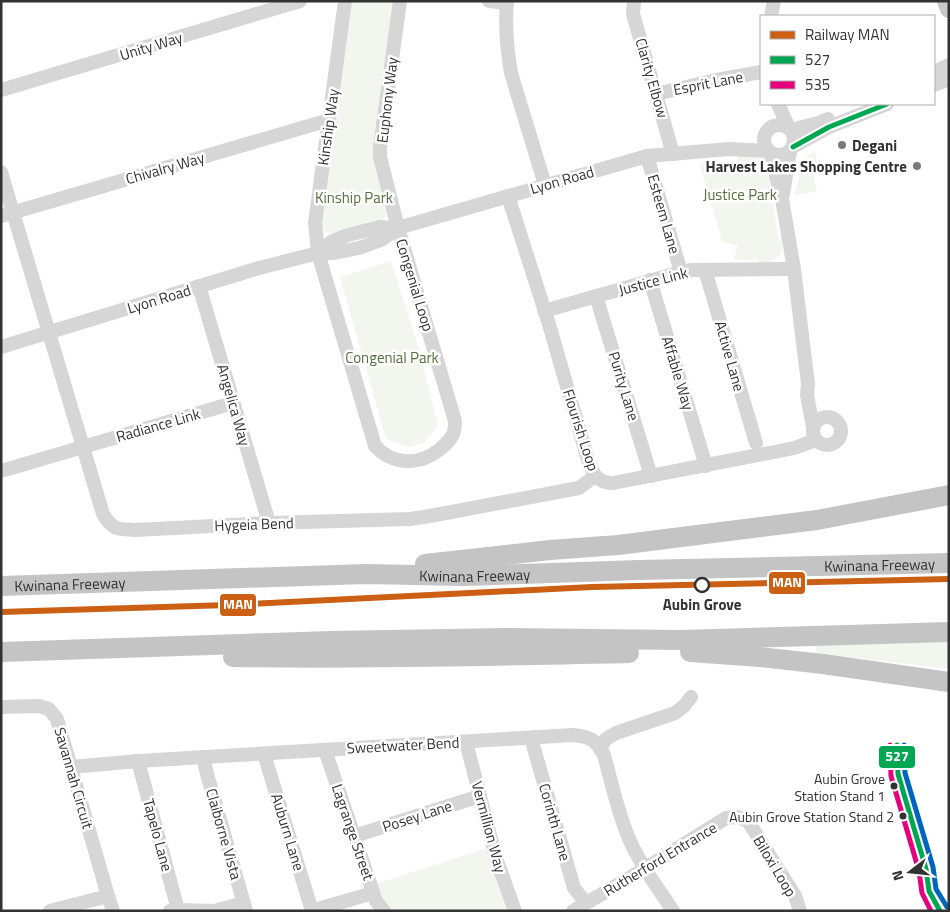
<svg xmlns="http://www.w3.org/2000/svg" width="950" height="912" font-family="'Titillium Web',sans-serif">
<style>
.green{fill:#f2f6ee}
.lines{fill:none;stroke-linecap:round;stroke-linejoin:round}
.minor{stroke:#d6d6d6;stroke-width:14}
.major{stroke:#c9c9c9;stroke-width:18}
.highway{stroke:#c4c4c4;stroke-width:20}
.bus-1-casing{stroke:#fff;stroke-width:9}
.bus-2-casing{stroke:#fff;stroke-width:9}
.bus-3-casing{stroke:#fff;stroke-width:9}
.bus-1{stroke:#00a651;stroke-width:5}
.bus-2{stroke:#e5007d;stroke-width:5}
.bus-3{stroke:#0065bd;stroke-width:5}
.rail-1-casing{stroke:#fff;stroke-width:10}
.rail-1{stroke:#cb6015;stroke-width:6}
.poi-dot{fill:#7a7a7a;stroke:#fff;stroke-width:2}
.stop-dot{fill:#fff;stroke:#323232;stroke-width:2.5}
.bus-dot{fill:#323232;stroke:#fff;stroke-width:2}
.labels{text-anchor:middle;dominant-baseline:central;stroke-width:5;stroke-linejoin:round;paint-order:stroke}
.bus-label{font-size:14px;fill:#323232;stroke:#fff;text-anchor:end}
.street-label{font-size:15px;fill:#323232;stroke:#fff}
.poi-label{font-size:15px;font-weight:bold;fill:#323232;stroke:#fff;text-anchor:start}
.park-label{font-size:15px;fill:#54703c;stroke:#fff}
.stop-label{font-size:15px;font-weight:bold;fill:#323232;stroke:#fff}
.line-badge{stroke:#fff;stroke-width:2}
.badge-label{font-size:14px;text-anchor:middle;font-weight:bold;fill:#fff}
</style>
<rect width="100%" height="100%" fill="#fff"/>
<g class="green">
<path d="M 349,1 L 394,1 L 375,140 L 388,211 L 383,220 L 334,235 L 324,231 L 320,225 Z"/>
<path d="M 815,151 L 818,165 L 812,167 L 817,191 L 796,195 L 795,192 L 805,158 Z"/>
<path d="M 737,154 L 759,155 L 767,160 L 776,195 L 772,197 L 778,239 L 782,239 C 783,257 777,262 759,263 L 757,260 L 734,260 L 734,257 L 738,246 L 722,241 L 700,165 L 706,164 L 738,162 Z"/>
<path d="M 391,261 L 419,349 L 438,425 L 424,443 L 409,447 L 386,439 L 340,277 Z"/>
<path d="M 949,642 L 949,669 L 817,653 L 815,643 Z"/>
<path d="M 487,848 L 511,911 L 390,911 L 383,903 L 376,884 Z"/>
</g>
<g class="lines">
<g class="minor">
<path d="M 345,1 L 315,223 L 318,253 L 375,446 C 393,465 418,466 439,450 C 444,446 449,442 452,436 C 455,432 455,425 455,421 L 398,228 L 380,157 L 380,147 L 400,1"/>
<path d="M 489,1 L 507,3"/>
<path d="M 507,1 C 505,25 507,50 511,73 L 545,185"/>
<path d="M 634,1 L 633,14 L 673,154"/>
<path d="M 771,16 L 774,1"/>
<path d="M 934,72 L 949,65"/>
<path d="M 934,85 L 949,79"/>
<path d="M 1,90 L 300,1"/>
<path d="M 656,94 L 716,80 L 761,72"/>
<path d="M 778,104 L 789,128"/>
<circle cx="779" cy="140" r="15"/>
<path d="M 791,130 L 818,123 L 828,119"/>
<path d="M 793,147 L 829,127 L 887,104"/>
<path d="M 770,152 L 782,199 L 794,269 L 808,384 L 807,395 L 813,427"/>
<path d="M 647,156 L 681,272"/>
<path d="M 1,172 L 103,514 C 113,530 117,529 135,530 L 269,523 L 410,519 L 430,516 L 579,488 L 595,476"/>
<path d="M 783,194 L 790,151"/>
<path d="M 508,196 L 549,324 L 588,460 C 593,474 597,483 613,483 L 769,453 L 794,448 L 816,440"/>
<path d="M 1,216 L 329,120"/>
<path d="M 318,253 L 331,242 L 348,235 L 380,227 L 398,228"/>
<path d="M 705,270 L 756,443"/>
<path d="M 650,280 L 706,466"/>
<path d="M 199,286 L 269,523"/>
<path d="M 596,296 L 651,476"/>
<path d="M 544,311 L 681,272 L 692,270 L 794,269"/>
<path d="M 1,347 L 259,268 L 318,253 L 334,253 L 359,248 L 381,240 L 398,228 L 647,156 L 729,149 L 769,151"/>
<circle cx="827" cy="431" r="14"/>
<path d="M 1,471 L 233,403"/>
<path d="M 1,707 L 39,706 L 49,709 L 57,719 L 108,896"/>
<path d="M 531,738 L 574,888 L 586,903"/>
<path d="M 466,742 L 496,858 L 515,911"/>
<path d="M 600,748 L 606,739 L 616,733 L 675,713 L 684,706 L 691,697"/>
<path d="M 325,750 L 376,901 L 384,911"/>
<path d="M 264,754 L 312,911"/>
<path d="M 203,757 L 207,774 L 246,911"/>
<path d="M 138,761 L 178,910"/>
<path d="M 71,767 L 138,761 L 573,735 C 591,737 595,739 604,755 C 612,784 618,814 630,841 C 641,866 658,888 673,911"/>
<path d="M 354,836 L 480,796"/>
<path d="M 50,911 L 108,896 L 113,911"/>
<path d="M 170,911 L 178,910 L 214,911"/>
<path d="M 214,911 L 244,903"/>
<path d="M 311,911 L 373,893"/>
<path d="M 573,911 L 646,868 L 726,818 L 738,817 L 748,821 L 795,896 L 800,911"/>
</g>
<path class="major" d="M 946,1 L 949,9"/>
<g class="highway">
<path d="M 425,564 L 550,550 L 618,545 L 817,520 L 949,495"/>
<path id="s1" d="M 1,586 L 366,574 L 464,576 L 639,570 L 949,563"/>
<path d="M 1,652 L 331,641 L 505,638 L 681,640 L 949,632"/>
<path d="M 690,652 L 760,657 L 823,664 L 949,682"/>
<path d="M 233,657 C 365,659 497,656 629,653"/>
</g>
<defs>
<g id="bus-1">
<path d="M 793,147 L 829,127 L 887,104"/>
<path d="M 897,745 L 898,774 L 926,869 L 929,891 L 940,911"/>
</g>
<path id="bus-2" d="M 890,745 L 891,776 L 919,871 L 922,893 L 931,911"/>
<path id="bus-3" d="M 904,745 L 905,773 L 933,867 L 936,889 L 947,907"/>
</defs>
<use href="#bus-1" class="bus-1-casing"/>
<use href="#bus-2" class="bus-2-casing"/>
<use href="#bus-3" class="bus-3-casing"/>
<use href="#bus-1" class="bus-1"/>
<use href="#bus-2" class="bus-2"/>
<use href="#bus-3" class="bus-3"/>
<defs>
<path id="rail-1" d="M 1,612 L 228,605 L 592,587 L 949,579"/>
</defs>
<use href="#rail-1" class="rail-1-casing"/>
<use href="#rail-1" class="rail-1"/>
</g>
<g class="poi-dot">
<circle cx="842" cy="145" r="5"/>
<circle cx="917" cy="166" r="5"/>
</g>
<circle class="stop-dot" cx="702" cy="585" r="7"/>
<g class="bus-dot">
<circle cx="894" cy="786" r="4.5"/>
<circle cx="903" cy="816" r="4.5"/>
</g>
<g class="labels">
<g class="bus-label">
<text x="885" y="778">Aubin Grove<tspan x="885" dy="17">Station Stand 1</tspan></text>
<text x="894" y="816">Aubin Grove Station Stand 2</text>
</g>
<g class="street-label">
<text transform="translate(151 46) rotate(-17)">Unity Way</text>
<text transform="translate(652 78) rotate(74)">Clarity Elbow</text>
<text transform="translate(708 83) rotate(-11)">Esprit Lane</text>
<text transform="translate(387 100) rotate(-83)">Euphony Way</text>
<text transform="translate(328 127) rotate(-82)">Kinship Way</text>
<text transform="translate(165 168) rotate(-16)">Chivalry Way</text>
<text transform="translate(562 180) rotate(-16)">Lyon Road</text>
<text transform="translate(664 214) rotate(74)">Esteem Lane</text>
<text transform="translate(653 281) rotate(-15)">Justice Link</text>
<text transform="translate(415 285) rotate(73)">Congenial Loop</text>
<text transform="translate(159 299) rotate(-17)">Lyon Road</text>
<text transform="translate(730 356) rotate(74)">Active Lane</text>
<text transform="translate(678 373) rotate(73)">Affable Way</text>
<text transform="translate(624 386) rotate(73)">Purity Lane</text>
<text transform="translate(234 405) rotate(74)">Angelica Way</text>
<text transform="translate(158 425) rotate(-16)">Radiance Link</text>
<text transform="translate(581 430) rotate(72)">Flourish Loop</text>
<text transform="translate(254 524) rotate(-2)">Hygeia Bend</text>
<text stroke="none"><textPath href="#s1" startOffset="879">Kwinana Freeway</textPath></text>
<text stroke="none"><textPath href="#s1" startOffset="474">Kwinana Freeway</textPath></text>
<text stroke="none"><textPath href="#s1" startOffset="69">Kwinana Freeway</textPath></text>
<text transform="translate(403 745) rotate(-3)">Sweetwater Bend</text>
<text transform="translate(74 778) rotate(74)">Savannah Circuit</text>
<text transform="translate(417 816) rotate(-18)">Posey Lane</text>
<text transform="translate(555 822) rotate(74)">Corinth Lane</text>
<text transform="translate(489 827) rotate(75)">Vermillion Way</text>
<text transform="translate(288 832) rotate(73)">Auburn Lane</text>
<text transform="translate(353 832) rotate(71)">Lagrange Street</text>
<text transform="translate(224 834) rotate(74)">Claiborne Vista</text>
<text transform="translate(158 835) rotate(75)">Tapelo Lane</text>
<text transform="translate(660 859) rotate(-31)">Rutherford Entrance</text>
<text transform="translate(775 866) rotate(59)">Biloxi Loop</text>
</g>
<g class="poi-label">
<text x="852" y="145">Degani</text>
<text x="907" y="166" text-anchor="end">Harvest Lakes Shopping Centre</text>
</g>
<g class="park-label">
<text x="740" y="194">Justice Park</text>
<text x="354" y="197">Kinship Park</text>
<text x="392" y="357">Congenial Park</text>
</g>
<g class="stop-label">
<text x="702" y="604">Aubin Grove</text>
</g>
</g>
<g class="line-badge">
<rect x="768" y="571" width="38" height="24" rx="5" fill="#cb6015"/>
<rect x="219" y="593" width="38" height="24" rx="5" fill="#cb6015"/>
<rect x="878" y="745" width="38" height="24" rx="5" fill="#00a651"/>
</g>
<g class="badge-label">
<text x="787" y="587">MAN</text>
<text x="238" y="609">MAN</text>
<text x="897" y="761">527</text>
</g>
<rect width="950" height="912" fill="none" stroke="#323232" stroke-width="5"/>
<rect x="760" y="15" width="175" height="90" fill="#ffffff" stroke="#adadad"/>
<rect x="770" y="31" width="25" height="8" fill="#cb6015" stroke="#adadad"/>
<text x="805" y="40" font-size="15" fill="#323232">Railway MAN</text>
<rect x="770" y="56" width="25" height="8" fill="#00a651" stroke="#adadad"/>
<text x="805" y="65" font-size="15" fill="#323232">527</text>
<rect x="770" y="81" width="25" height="8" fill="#e5007d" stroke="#adadad"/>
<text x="805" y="90" font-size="15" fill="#323232">535</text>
<g transform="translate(910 872) rotate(254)" stroke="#ffffff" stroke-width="4" paint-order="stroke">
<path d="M0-4L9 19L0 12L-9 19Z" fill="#323232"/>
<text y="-8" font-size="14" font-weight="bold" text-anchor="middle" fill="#323232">N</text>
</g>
</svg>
